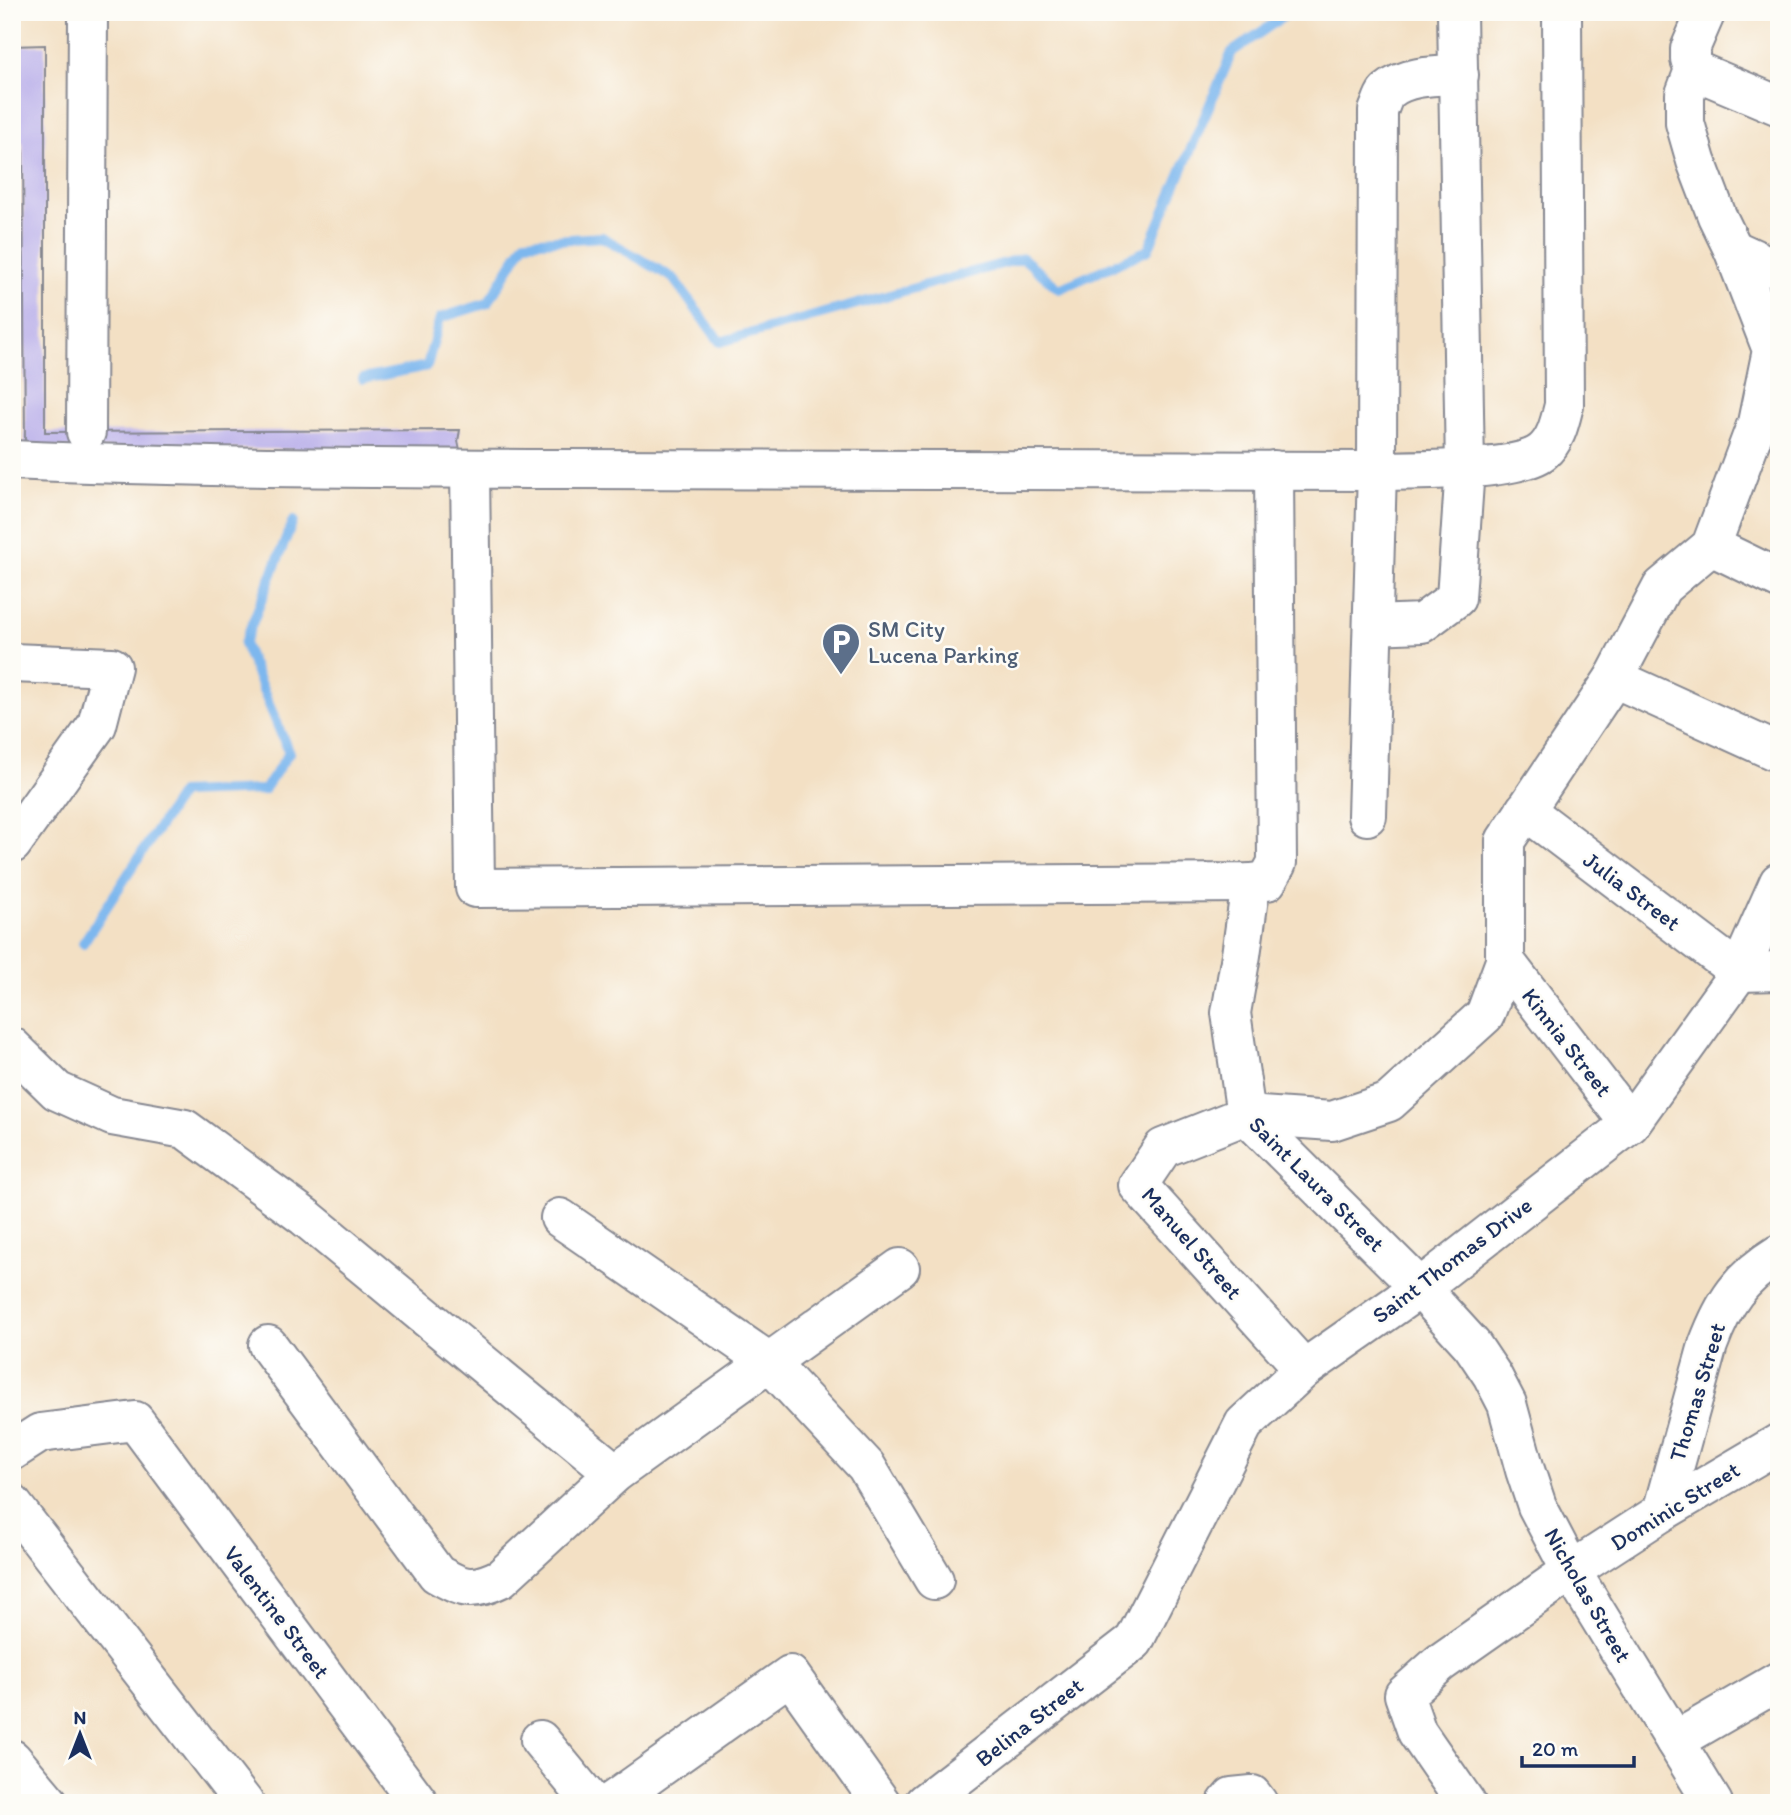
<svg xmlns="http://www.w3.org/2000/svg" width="1791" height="1815" font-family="Itim,sans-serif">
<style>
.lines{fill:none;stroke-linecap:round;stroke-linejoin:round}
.stream{stroke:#7db7ee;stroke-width:10}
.building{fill:#b6abe9}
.minor-casing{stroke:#878891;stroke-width:42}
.minor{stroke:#fff;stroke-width:38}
.labels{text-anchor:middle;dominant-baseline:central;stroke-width:5;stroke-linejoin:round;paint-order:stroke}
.service-label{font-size:23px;fill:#4e5e75;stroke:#fdfcf7;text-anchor:start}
.street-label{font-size:23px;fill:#1b2f5e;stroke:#fdfcf7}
</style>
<rect width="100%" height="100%" fill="#fdfcf7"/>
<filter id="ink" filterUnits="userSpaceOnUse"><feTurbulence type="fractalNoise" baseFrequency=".0143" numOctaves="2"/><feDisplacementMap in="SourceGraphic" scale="14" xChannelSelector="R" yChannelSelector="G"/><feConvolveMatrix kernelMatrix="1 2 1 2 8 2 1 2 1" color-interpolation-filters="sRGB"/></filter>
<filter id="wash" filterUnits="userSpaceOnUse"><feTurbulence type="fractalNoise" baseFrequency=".00686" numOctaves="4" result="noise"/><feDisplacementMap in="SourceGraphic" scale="28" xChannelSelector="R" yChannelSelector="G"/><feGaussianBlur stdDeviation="1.57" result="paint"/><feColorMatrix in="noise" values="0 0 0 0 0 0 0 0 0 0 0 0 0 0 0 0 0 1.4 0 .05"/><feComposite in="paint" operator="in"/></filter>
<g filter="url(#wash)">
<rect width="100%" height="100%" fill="#f3e0c4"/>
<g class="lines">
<g class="stream">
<path d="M 363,379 L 427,366 L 440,318 L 488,303 L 525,242 L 602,237 L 673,278 L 720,342 L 1023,258 L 1059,289 L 1148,250 L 1232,52 L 1290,12"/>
<path d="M 83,943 L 181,793 L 264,790 L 289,753 L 244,644 L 293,521"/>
</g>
</g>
<g id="blocks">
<path class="building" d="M 45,45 L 45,432 L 460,430 L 458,441 L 460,450 L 25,448 L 23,142 L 12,142 L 12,46 Z"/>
</g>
</g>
<g filter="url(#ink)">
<use href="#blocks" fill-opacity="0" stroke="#878891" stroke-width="2"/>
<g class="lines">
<defs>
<g id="minor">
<path d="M 1694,70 L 1779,106"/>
<path d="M 1733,249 L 1779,270"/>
<path d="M 86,432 L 88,12"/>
<path d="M 12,460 C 195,468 378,468 561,469 C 833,471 1105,471 1377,471 C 1412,470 1517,472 1542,452 C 1556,441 1560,421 1564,405 L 1562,12"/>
<path d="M 470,469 L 475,888 L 1251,883 L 1267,881 L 1277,863 L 1274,470"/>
<path d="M 1711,546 L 1779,579"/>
<path d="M 1373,625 L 1422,623 L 1456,598 L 1465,468 L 1457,12"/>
<path d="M 12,663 L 112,667 L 97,725 L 12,844"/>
<path d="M 1614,678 L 1779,753"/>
<path d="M 1525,810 L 1739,972 L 1779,971"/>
<path d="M 1367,816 L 1377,471 L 1378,111 C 1381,105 1383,95 1388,91 C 1406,75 1437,76 1459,75"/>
<path d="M 1251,883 L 1241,955 L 1231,1013 L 1246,1115 L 1420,1288 L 1472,1345 L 1492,1375 L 1507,1404 L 1525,1470 L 1537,1506 L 1571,1571 L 1713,1803"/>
<path d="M 1505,961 L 1630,1124"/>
<path d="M 12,1047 L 57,1091 L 112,1116 L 185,1129 L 305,1217 L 615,1473"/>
<path d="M 560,1218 L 769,1362 L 866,1466 L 934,1580"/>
<path d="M 268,1345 L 437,1574 C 464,1589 472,1592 501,1578 L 615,1473 L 900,1268"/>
<path d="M 1304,1369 L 1138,1185 L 1163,1148 L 1246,1115 L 1332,1121 L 1389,1102 L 1485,1015 L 1505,961 L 1505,841 L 1614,678 L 1662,587 L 1711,546 L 1757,423 L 1772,350 L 1733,249 L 1717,216 L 1696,161 L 1685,123 L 1685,94 L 1694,70 L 1690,59 L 1690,49 L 1706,12"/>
<path d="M 12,1451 L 40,1433 L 135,1421 L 419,1803"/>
<path d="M 12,1504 L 244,1803"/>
<path d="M 1662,1512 L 1708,1345 C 1724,1302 1740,1278 1779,1254"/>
<path d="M 540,1740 L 592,1803"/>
<path d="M 1675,1741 L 1779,1681"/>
<path d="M 12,1759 L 49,1803"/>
<path d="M 610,1803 L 790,1675 L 881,1803"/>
<path d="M 924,1803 L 1134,1641 L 1244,1424 L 1304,1369 L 1420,1288 L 1630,1124 L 1739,972 L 1779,882"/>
<path d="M 1227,1803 L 1232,1797 L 1252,1795 L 1258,1803"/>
<path d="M 1466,1803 L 1417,1732 L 1404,1695 L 1440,1663 L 1571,1571 L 1662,1512 L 1779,1443"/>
</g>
</defs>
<use href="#minor" class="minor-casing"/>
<use href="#minor" class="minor"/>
</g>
</g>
<defs>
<symbol id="parking-pin" viewBox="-11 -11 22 30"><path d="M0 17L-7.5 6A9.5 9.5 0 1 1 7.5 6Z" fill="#5c6f8a" stroke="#fdfcf7"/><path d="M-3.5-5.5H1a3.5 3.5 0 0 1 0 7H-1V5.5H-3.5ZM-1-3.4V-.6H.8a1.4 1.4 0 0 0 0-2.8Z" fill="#fff"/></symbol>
</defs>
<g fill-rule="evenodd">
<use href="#parking-pin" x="819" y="620" width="44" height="60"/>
</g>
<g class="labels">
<g class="service-label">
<text x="868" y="629">SM City<tspan x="868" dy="26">Lucena Parking</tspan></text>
</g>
<g class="street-label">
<text transform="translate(1632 891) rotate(37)">Julia Street</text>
<text transform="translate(1567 1042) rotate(52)">Kinnia Street</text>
<text transform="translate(1317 1184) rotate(45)">Saint Laura Street</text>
<text transform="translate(1192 1243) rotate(49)">Manuel Street</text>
<text transform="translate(1452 1260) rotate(-37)">Saint Thomas Drive</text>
<text transform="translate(1697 1392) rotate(-73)">Thomas Street</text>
<text transform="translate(1675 1506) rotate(-32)">Dominic Street</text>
<text transform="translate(1588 1595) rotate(60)">Nicholas Street</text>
<text transform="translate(277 1612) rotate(53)">Valentine Street</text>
<text transform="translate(1029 1722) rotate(-38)">Belina Street</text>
</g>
</g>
<rect width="1791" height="1815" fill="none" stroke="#fdfcf7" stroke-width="42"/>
<g transform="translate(80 1734)" stroke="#fdfcf7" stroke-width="5" paint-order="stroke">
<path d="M0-5L12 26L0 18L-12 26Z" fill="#1b2f5e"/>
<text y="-10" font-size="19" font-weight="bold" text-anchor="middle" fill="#1b2f5e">N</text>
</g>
<path d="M1522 1756v10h112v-10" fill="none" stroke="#1b2f5e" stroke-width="3.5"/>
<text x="1532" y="1756" font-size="21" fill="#1b2f5e" stroke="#fdfcf7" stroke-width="5" paint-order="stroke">20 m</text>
</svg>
